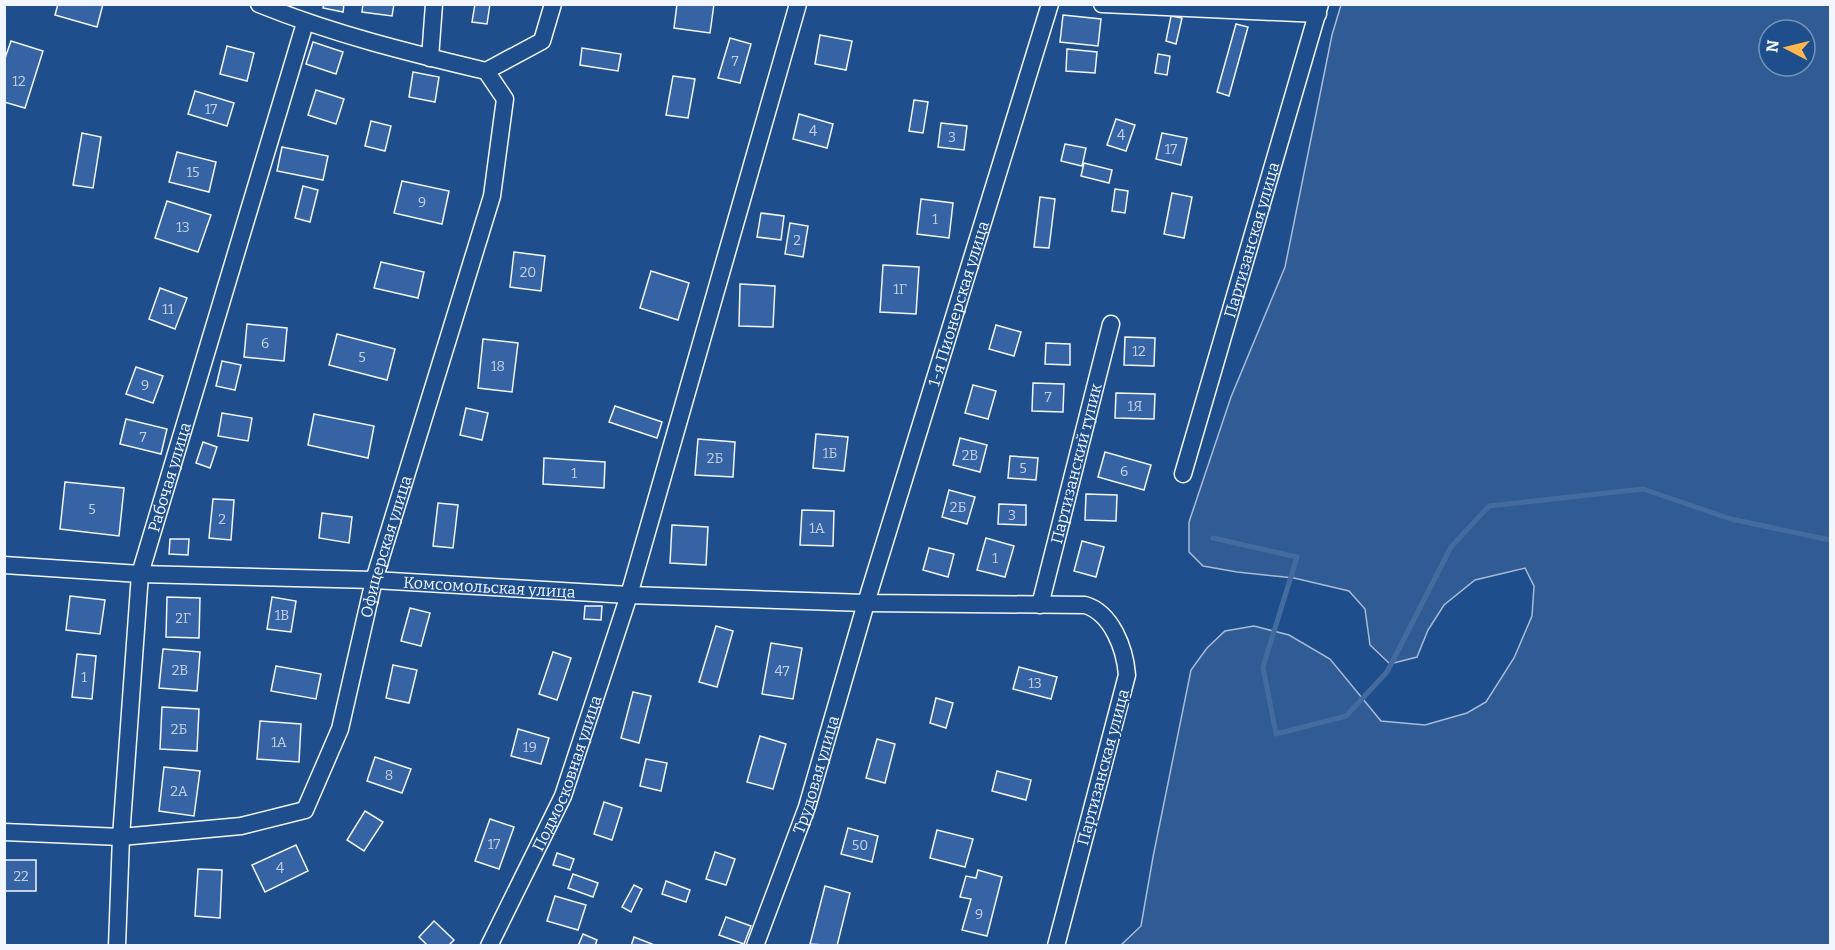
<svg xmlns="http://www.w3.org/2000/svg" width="1835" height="950" font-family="Bitter,serif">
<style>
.green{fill:#305b95;stroke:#a8bbd7;stroke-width:1.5;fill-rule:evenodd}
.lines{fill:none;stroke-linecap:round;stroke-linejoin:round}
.stream{stroke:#446ba0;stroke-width:5}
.building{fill:#3563a3;stroke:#f2f6ff;stroke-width:1.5}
.street-casing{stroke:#f2f6ff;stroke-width:19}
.street{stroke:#1f4e8c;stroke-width:16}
.labels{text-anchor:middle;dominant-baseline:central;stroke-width:4.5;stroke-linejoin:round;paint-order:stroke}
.number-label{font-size:14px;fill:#c3d1e8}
.street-label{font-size:16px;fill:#f2f6ff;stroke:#1f4e8c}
</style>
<rect width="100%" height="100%" fill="#1f4e8c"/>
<path class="green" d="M 1341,5 L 1830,5 L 1830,945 L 1121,945 L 1141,926 L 1153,857 L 1191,670 L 1207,648 L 1225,631 L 1254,626 L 1289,635 L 1330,659 L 1381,721 L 1425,725 L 1467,713 L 1486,702 L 1514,658 L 1532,616 L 1534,586 L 1525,568 L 1475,580 L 1444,605 L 1428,630 L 1417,657 L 1390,664 L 1370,645 L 1365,609 L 1349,591 L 1294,578 L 1237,572 L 1203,566 L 1189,552 L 1189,522 L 1231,397 L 1285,267 L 1332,35 ZM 1769,30 L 1805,30 L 1805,66 L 1769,66 Z"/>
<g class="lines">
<path class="stream" d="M 1213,538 L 1297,557 L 1263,667 L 1276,734 L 1346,716 L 1387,672 L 1451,547 L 1489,506 L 1643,489 L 1731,519 L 1830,540"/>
</g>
<g class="building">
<path d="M 58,4 L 103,4 L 97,27 L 55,15 Z"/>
<path d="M 324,4 L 344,4 L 343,12 L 323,8 Z"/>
<path d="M 363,4 L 394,4 L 392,16 L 362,12 Z"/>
<path d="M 475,4 L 490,4 L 487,24 L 472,22 Z"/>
<path d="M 677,4 L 714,4 L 710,33 L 674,28 Z"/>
<path d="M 1063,15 L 1101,19 L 1098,46 L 1060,42 Z"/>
<path d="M 1171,16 L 1182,18 L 1176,44 L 1166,41 Z"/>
<path d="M 1236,24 L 1248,27 L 1229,96 L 1217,92 Z"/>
<path d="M 820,35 L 852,41 L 846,70 L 815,64 Z"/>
<path d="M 730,38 L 751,44 L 740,83 L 718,78 Z"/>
<path d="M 11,41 L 43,51 L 25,108 L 4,102 L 4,61 Z"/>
<path d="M 313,42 L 343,52 L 336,74 L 306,64 Z"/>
<path d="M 227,46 L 254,53 L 247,81 L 220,74 Z"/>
<path d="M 582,48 L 621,54 L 618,71 L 580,65 Z"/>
<path d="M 1067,49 L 1097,52 L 1095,73 L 1066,71 Z"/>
<path d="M 1158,54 L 1170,56 L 1167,75 L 1155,73 Z"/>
<path d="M 413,72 L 439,77 L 435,102 L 409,97 Z"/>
<path d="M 673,76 L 695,79 L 688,118 L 666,115 Z"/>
<path d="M 316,90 L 344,99 L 336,124 L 308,115 Z"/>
<path d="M 195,91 L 234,103 L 227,126 L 188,114 Z"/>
<path d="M 914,100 L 928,102 L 923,133 L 909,131 Z"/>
<path d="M 799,114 L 833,124 L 827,148 L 793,139 Z"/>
<path d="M 1116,119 L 1135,125 L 1126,151 L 1107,145 Z"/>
<path d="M 371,121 L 391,126 L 385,151 L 365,146 Z"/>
<path d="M 941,123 L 967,126 L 964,150 L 938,147 Z"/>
<path d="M 82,133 L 101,137 L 93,188 L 73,185 Z"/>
<path d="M 1162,133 L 1187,138 L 1181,165 L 1156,159 Z"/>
<path d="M 1065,144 L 1086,148 L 1082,166 L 1061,161 Z"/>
<path d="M 282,147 L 328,156 L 323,180 L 277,171 Z"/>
<path d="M 177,152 L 216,162 L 209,192 L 169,182 Z"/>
<path d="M 1084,163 L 1112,170 L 1109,183 L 1081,176 Z"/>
<path d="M 402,181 L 449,191 L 442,224 L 394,213 Z"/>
<path d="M 303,186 L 318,190 L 310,222 L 295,218 Z"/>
<path d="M 1115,189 L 1128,191 L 1125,213 L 1112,211 Z"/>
<path d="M 1172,193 L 1192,197 L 1184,238 L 1164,234 Z"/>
<path d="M 1040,197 L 1055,199 L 1049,248 L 1034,247 Z"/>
<path d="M 921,199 L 953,203 L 949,238 L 917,234 Z"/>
<path d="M 167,201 L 211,215 L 198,252 L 155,238 Z"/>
<path d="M 761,213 L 784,216 L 781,240 L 757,237 Z"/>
<path d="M 790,223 L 808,226 L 803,257 L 785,254 Z"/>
<path d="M 514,252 L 545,256 L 541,291 L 510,287 Z"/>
<path d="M 381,262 L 424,272 L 418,298 L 374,288 Z"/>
<path d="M 883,265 L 919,267 L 916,314 L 880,312 Z"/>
<path d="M 651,271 L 689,283 L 678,320 L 640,308 Z"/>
<path d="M 740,284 L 775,286 L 773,327 L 739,326 Z"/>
<path d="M 160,288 L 187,298 L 175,329 L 149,319 Z"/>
<path d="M 247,324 L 287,328 L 284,361 L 244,357 Z"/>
<path d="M 996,325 L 1021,332 L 1014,356 L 989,349 Z"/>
<path d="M 337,334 L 395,349 L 387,380 L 329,365 Z"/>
<path d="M 1125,337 L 1155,338 L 1154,366 L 1124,365 Z"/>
<path d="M 483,339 L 518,343 L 512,392 L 478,388 Z"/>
<path d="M 1046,343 L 1070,344 L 1070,365 L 1045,364 Z"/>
<path d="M 222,361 L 241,365 L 235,390 L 216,386 Z"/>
<path d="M 136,367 L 163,376 L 153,403 L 126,394 Z"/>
<path d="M 1033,383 L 1064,384 L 1063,412 L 1032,411 Z"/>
<path d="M 973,385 L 996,391 L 988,419 L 965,413 Z"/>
<path d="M 1116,393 L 1155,394 L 1154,419 L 1115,418 Z"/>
<path d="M 615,406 L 662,422 L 657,438 L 609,422 Z"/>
<path d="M 466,408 L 488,413 L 482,440 L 460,435 Z"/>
<path d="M 222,413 L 252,418 L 248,441 L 218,436 Z"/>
<path d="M 314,414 L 374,426 L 368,458 L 308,445 Z"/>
<path d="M 126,419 L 167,429 L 161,454 L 120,444 Z"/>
<path d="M 816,434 L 848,437 L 844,471 L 813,468 Z"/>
<path d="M 960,438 L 987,445 L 980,472 L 953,465 Z"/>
<path d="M 698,439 L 735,442 L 733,477 L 695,475 Z"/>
<path d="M 203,442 L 217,447 L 210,468 L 196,463 Z"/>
<path d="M 1105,452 L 1151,465 L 1144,490 L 1098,477 Z"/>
<path d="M 1010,456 L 1038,458 L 1036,480 L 1008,478 Z"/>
<path d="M 544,458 L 605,462 L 604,488 L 543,484 Z"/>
<path d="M 65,482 L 124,488 L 119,536 L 60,529 Z"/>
<path d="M 949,490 L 975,497 L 967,524 L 942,517 Z"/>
<path d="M 1086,494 L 1117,495 L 1116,521 L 1085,520 Z"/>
<path d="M 213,499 L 234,500 L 231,540 L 209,538 Z"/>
<path d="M 438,503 L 458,505 L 453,548 L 433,546 Z"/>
<path d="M 999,504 L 1026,505 L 1026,525 L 998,524 Z"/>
<path d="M 802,510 L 834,511 L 833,546 L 800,545 Z"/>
<path d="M 322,513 L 352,517 L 349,543 L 319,538 Z"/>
<path d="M 672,525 L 708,527 L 706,565 L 670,563 Z"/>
<path d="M 986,538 L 1014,546 L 1005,577 L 977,570 Z"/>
<path d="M 170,539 L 189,539 L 188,555 L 169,554 Z"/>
<path d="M 1082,541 L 1104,547 L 1096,577 L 1074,571 Z"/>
<path d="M 929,548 L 954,554 L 948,577 L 923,570 Z"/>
<path d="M 70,596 L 105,600 L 100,634 L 66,630 Z"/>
<path d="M 167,597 L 200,598 L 199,638 L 166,637 Z"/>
<path d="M 272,597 L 296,601 L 291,632 L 267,629 Z"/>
<path d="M 585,606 L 602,606 L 601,620 L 584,619 Z"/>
<path d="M 410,608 L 430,613 L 421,646 L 401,641 Z"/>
<path d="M 716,626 L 733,631 L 717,687 L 699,682 Z"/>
<path d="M 771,643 L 802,648 L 793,699 L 762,694 Z"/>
<path d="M 163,649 L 200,652 L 197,691 L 159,688 Z"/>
<path d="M 553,652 L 571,658 L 557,700 L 539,694 Z"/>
<path d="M 77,654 L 96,656 L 92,699 L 72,697 Z"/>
<path d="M 393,665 L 417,670 L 409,703 L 386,698 Z"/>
<path d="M 276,666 L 321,674 L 316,699 L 271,691 Z"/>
<path d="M 1019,667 L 1057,677 L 1051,699 L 1013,689 Z"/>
<path d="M 633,692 L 651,696 L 639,743 L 621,738 Z"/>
<path d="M 936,698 L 953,703 L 946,728 L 930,723 Z"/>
<path d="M 162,707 L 199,709 L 197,751 L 160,749 Z"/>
<path d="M 260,721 L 301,724 L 299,762 L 257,759 Z"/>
<path d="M 518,729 L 549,738 L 541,764 L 511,756 Z"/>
<path d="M 760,736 L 786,744 L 773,789 L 747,782 Z"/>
<path d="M 877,739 L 895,744 L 885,783 L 866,778 Z"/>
<path d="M 375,757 L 411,769 L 402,793 L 367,781 Z"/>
<path d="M 646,759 L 667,763 L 661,791 L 640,786 Z"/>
<path d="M 164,767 L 200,771 L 194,816 L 159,811 Z"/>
<path d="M 997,771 L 1031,780 L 1026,800 L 992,791 Z"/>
<path d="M 604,802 L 622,808 L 612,840 L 594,834 Z"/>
<path d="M 365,811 L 383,822 L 364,851 L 347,840 Z"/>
<path d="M 490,819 L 514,827 L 499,869 L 475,861 Z"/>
<path d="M 848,828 L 878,836 L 872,862 L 841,854 Z"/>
<path d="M 937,830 L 973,839 L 965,867 L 930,858 Z"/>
<path d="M 296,845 L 308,871 L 265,892 L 252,865 Z"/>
<path d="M 715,852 L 735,859 L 726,885 L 706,879 Z"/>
<path d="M 557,853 L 574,859 L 570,870 L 553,865 Z"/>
<rect x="5" y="860" width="31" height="31"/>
<path d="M 198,869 L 222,870 L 220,918 L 195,916 Z"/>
<path d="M 978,870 L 1002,877 L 987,936 L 962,930 L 971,899 L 960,897 L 966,876 L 976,878 Z"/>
<path d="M 573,874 L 598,883 L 593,897 L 568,888 Z"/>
<path d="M 666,881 L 690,890 L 686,902 L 662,894 Z"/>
<path d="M 634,885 L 642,889 L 631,912 L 622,907 Z"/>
<path d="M 825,886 L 850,893 L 837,946 L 810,944 Z"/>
<path d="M 555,896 L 586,905 L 578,930 L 547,921 Z"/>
<path d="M 726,917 L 751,926 L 744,944 L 719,935 Z"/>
<path d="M 434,921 L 454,940 L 448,946 L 428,946 L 419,937 Z"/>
<path d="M 583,934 L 597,940 L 595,946 L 578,946 Z"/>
<path d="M 634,937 L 657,946 L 631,946 Z"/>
</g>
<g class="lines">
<defs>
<g id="street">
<path d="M 1102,4 L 1318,14"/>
<path d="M 430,58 L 434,4"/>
<path d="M 486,71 L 542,41 L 553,4"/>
<path id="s1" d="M 1183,474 L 1320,4"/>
<path id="s2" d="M 4,565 L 140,574 L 374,580 L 629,595 L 866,603 L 1085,605 C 1112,613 1125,649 1127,675 L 1056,946"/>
<path id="s3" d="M 1040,605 L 1111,324"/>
<path id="s4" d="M 4,832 L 121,837 L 241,826 L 305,810 L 340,729 L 374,580 L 492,196 L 505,99 L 486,71 C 410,53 333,34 259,4"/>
<path id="s5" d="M 117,946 L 121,837 L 140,574 L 305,23"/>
<path id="s6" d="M 489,946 L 563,796 L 629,595 L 798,4"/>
<path id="s7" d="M 755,946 L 807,807 L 866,603 L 1050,4"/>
</g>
</defs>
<use href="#street" class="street-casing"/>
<use href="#street" class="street"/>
</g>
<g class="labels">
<g class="number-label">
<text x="735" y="61">7</text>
<text x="19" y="81">12</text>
<text x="211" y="109">17</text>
<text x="813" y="131">4</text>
<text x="1121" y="135">4</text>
<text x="952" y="137">3</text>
<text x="1171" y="149">17</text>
<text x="193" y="172">15</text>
<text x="422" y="202">9</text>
<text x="935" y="219">1</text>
<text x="183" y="227">13</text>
<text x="797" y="240">2</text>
<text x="528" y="272">20</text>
<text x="900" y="289">1Г</text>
<text x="168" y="309">11</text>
<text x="265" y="343">6</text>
<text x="1139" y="351">12</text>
<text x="362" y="357">5</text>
<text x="498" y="366">18</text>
<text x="145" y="385">9</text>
<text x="1048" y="397">7</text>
<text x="1135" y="406">1Я</text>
<text x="143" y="437">7</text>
<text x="830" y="453">1Б</text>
<text x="970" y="455">2В</text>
<text x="715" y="458">2Б</text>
<text x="1023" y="468">5</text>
<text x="1124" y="471">6</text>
<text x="574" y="473">1</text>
<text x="958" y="507">2Б</text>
<text x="92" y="509">5</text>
<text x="1012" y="515">3</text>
<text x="222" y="519">2</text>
<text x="817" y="528">1А</text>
<text x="995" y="558">1</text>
<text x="282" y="615">1В</text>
<text x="183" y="618">2Г</text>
<text x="180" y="670">2В</text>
<text x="782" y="671">47</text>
<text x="84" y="677">1</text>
<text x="1035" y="683">13</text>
<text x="179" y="729">2Б</text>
<text x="279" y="742">1А</text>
<text x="530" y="747">19</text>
<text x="389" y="775">8</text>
<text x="179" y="791">2А</text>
<text x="494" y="844">17</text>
<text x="860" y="845">50</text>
<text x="280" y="868">4</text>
<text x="21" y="876">22</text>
<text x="979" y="914">9</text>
</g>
<g class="street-label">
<text stroke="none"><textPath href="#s1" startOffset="244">Партизанская улица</textPath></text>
<text stroke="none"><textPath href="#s7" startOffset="674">1-я Пионерская улица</textPath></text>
<text stroke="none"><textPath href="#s3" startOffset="146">Партизанский тупик</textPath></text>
<text stroke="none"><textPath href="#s5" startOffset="474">Рабочая улица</textPath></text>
<text stroke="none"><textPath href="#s4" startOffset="580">Офицерская улица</textPath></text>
<text stroke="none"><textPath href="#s2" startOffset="486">Комсомольская улица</textPath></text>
<text transform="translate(1103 767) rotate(-75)">Партизанская улица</text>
<text stroke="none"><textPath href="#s6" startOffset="190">Подмосковная улица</textPath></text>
<text stroke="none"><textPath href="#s7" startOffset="182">Трудовая улица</textPath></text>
</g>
</g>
<rect width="1835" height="950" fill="none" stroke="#f2f6ff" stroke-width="12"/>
<g transform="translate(1787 48) rotate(277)"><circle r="28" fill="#1f4e8c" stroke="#7391ba" stroke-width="1.5"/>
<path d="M0-4.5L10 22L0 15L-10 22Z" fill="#ffb74d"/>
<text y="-9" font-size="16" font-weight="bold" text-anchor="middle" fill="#f2f6ff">N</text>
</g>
</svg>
